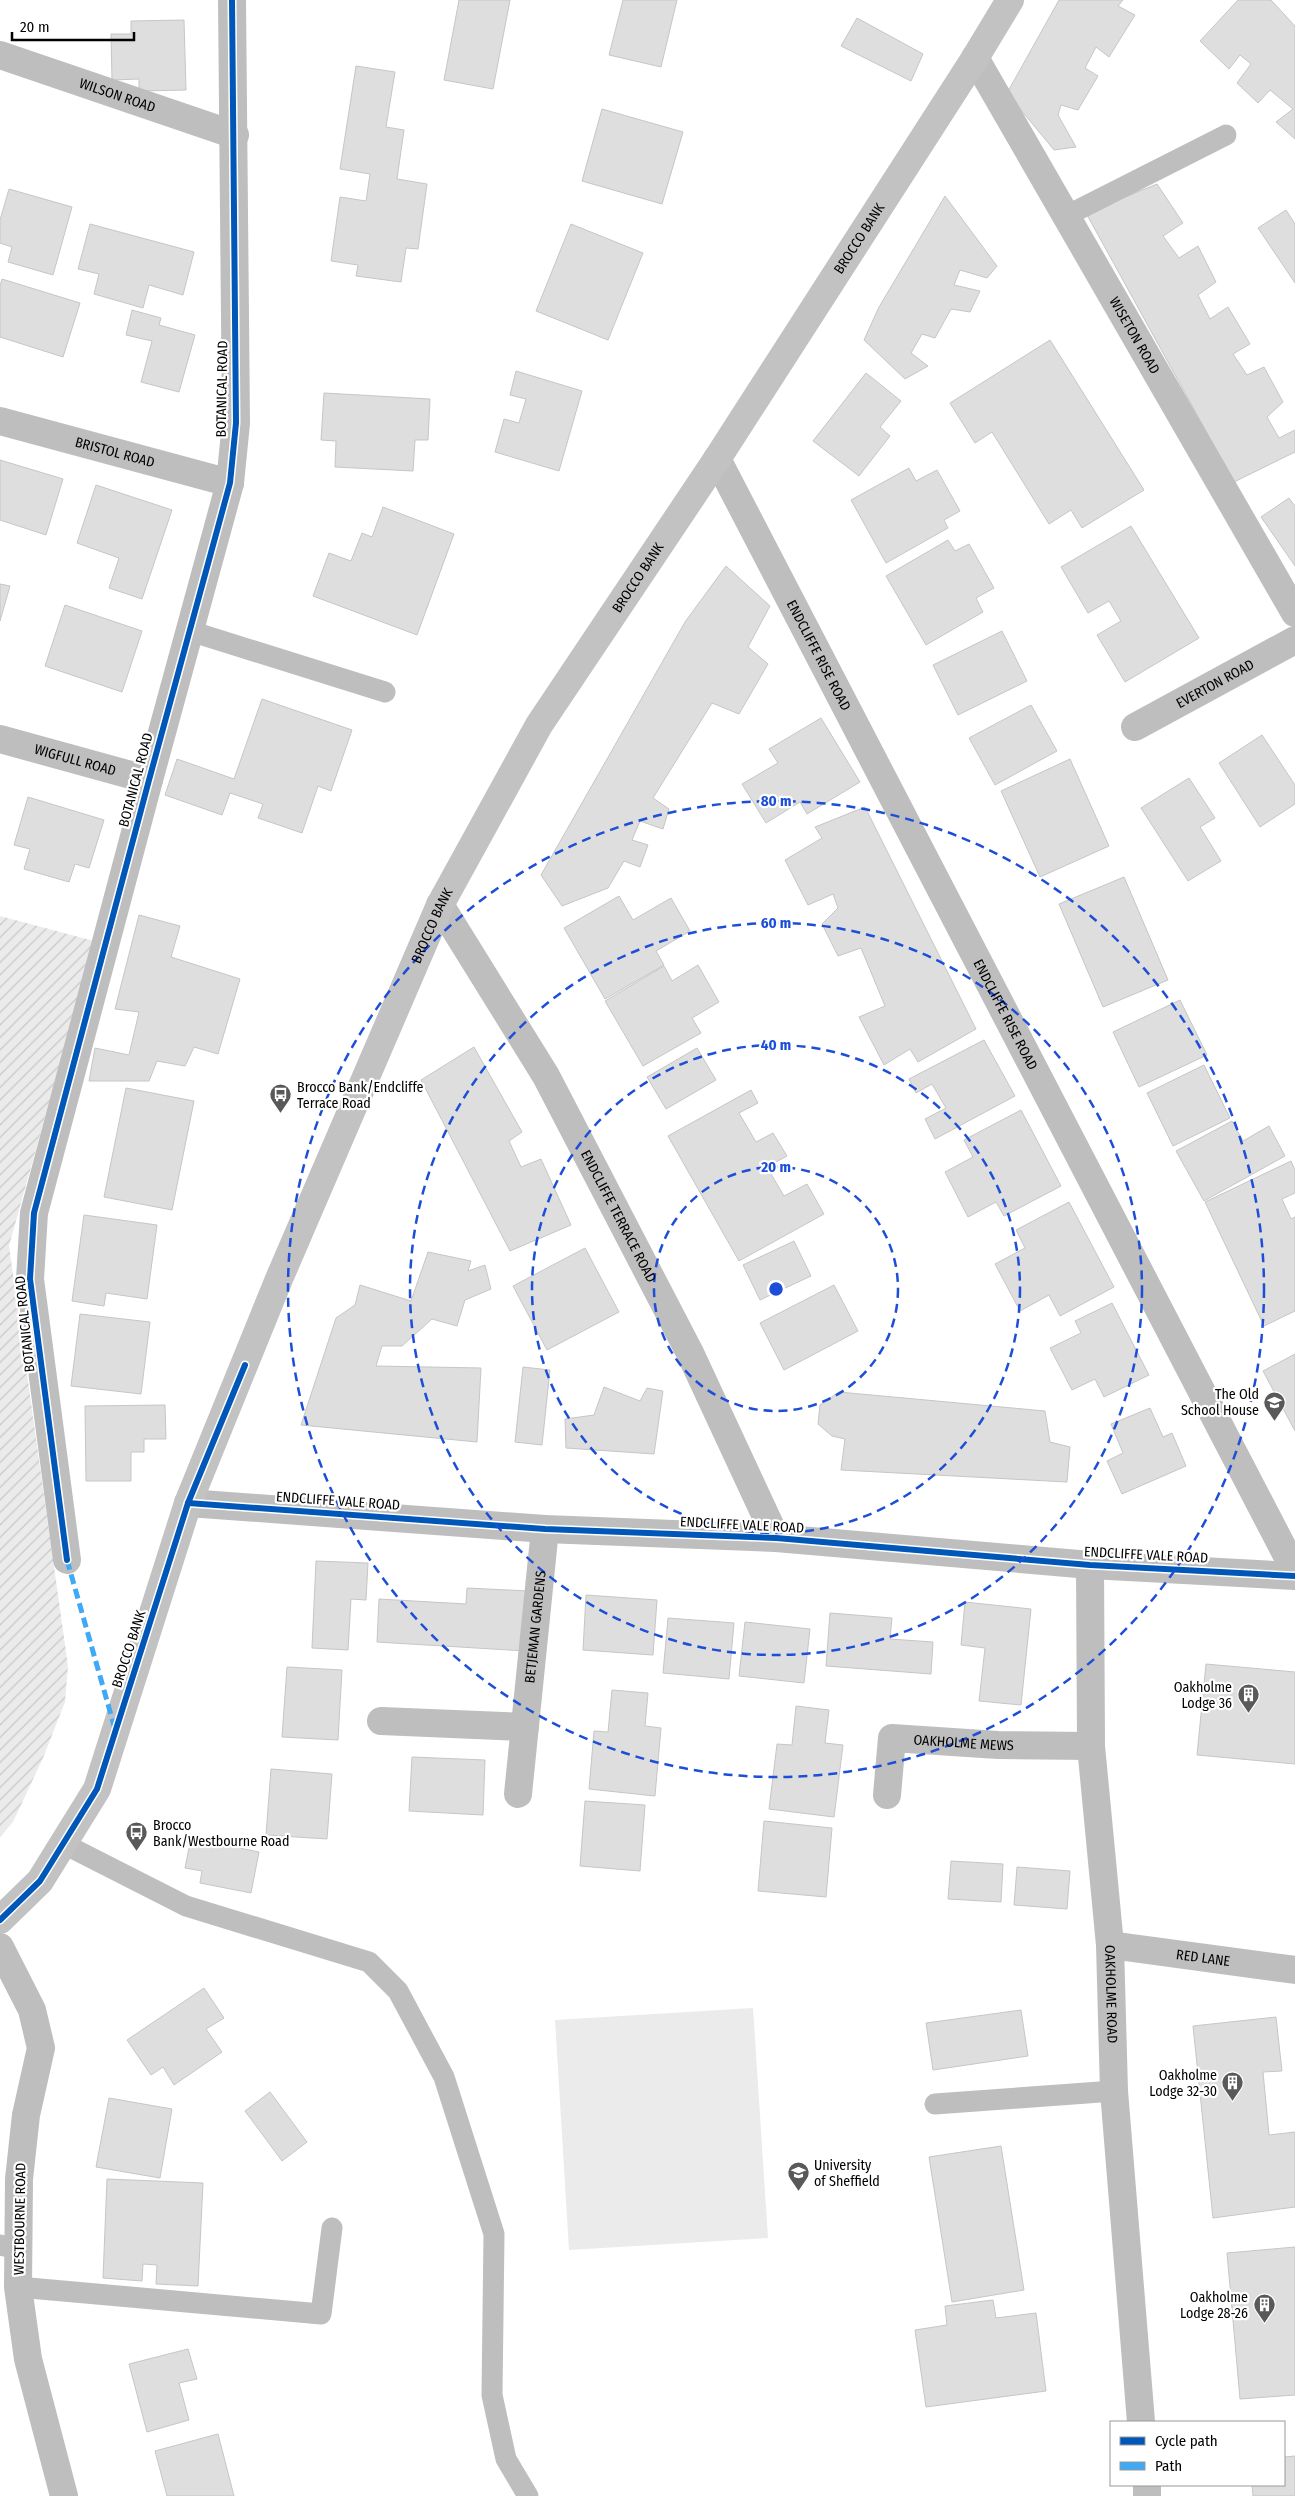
<svg xmlns="http://www.w3.org/2000/svg" width="1295" height="2496" font-family="'Fira Sans Condensed',sans-serif">
<style>
.garden{fill:url(#garden-furrows)}
.pitch{fill:#ebebeb}
.building{fill:#dedede;stroke:#c6c6c6}
.lines{fill:none;stroke-linecap:round;stroke-linejoin:round}
.service{stroke:#bebebe;stroke-width:21}
.minor{stroke:#bebebe;stroke-width:28}
.secondary{stroke:#c2c2c2;stroke-width:28}
.quiet{stroke:#3fa9f5;stroke-width:5;stroke-dasharray:10 5;stroke-linecap:butt}
.cycleway-casing{stroke:#fff;stroke-width:9}
.cycleway{stroke:#0057b8;stroke-width:6}
.ring{fill:none;stroke:#1d4ed8;stroke-width:2.5;stroke-dasharray:9 6}
.labels{text-anchor:middle;dominant-baseline:central;stroke-width:4.5;stroke-linejoin:round;paint-order:stroke}
.street-label{font-size:14px;fill:#000;stroke:#fff}
.poi-label{font-size:14px;fill:#000;stroke:#fff;text-anchor:end}
.centre{fill:#1d4ed8;stroke:#fff;stroke-width:2.5}
.ring-label{font-size:15px;text-anchor:middle;font-weight:bold;fill:#1d4ed8;stroke:#fff;stroke-width:4.5;stroke-linejoin:round;paint-order:stroke}
</style>
<defs>
<pattern id="garden-furrows" width="10" height="10" patternUnits="userSpaceOnUse" patternTransform="scale(1.25)"><rect width="10" height="10" fill="#ebebeb"/><path d="M-1 1l2-2M0 10L10 0M9 11l2-2" fill="none" stroke="#c8c8c8"/></pattern>
</defs>
<rect width="100%" height="100%" fill="#fff"/>
<path class="garden" d="M 0,916 L 94,941 L 9,1246 L 68,1666 L 65,1702 L 43,1758 L 13,1822 L 0,1837 Z"/>
<path class="pitch" d="M 753,2008 L 768,2238 L 569,2250 L 555,2020 Z"/>
<g class="building">
<path d="M 459,0 L 510,0 L 493,89 L 444,80 Z"/>
<path d="M 623,0 L 677,0 L 661,67 L 609,55 Z"/>
<path d="M 1059,0 L 1123,0 L 1118,6 L 1135,15 L 1109,57 L 1096,47 L 1085,68 L 1098,76 L 1078,110 L 1061,105 L 1058,115 L 1076,147 L 1054,150 L 1007,93 Z"/>
<path d="M 1238,0 L 1271,0 L 1295,26 L 1295,139 L 1276,122 L 1293,109 L 1270,90 L 1258,103 L 1237,83 L 1251,64 L 1240,55 L 1229,69 L 1200,41 Z"/>
<path d="M 857,18 L 923,54 L 911,81 L 841,46 Z"/>
<path d="M 184,20 L 186,90 L 139,91 L 139,79 L 112,80 L 111,34 L 131,34 L 131,21 Z"/>
<path d="M 356,66 L 395,72 L 386,127 L 404,130 L 397,179 L 427,184 L 418,249 L 406,248 L 401,282 L 356,276 L 358,265 L 331,261 L 340,197 L 366,201 L 370,174 L 340,169 Z"/>
<path d="M 602,109 L 683,132 L 662,204 L 582,181 Z"/>
<path d="M 1157,184 L 1183,223 L 1163,236 L 1179,258 L 1198,246 L 1216,282 L 1198,295 L 1210,319 L 1228,307 L 1250,344 L 1233,354 L 1247,375 L 1264,367 L 1283,402 L 1267,417 L 1279,438 L 1295,430 L 1295,452 L 1234,482 L 1086,213 Z"/>
<path d="M 9,189 L 72,207 L 53,275 L 8,262 L 12,247 L 0,243 L 0,220 Z"/>
<path d="M 945,196 L 997,266 L 987,278 L 960,270 L 954,285 L 980,291 L 970,312 L 951,309 L 935,338 L 922,334 L 911,353 L 928,366 L 905,379 L 864,340 L 879,307 Z"/>
<path d="M 1286,210 L 1295,224 L 1295,283 L 1258,228 Z"/>
<path d="M 90,224 L 194,252 L 183,295 L 149,285 L 143,308 L 94,294 L 99,274 L 78,269 Z"/>
<path d="M 571,224 L 643,253 L 608,340 L 536,311 Z"/>
<path d="M 2,279 L 80,303 L 63,357 L 0,337 L 0,286 Z"/>
<path d="M 132,310 L 161,318 L 159,325 L 195,335 L 179,392 L 141,382 L 152,341 L 126,335 Z"/>
<path d="M 1050,340 L 1144,490 L 1082,528 L 1071,510 L 1049,524 L 992,432 L 975,443 L 950,403 Z"/>
<path d="M 516,371 L 582,391 L 559,471 L 495,452 L 504,419 L 519,423 L 526,399 L 510,395 Z"/>
<path d="M 866,373 L 901,401 L 880,427 L 890,436 L 859,476 L 813,441 Z"/>
<path d="M 324,393 L 430,399 L 428,440 L 415,440 L 413,471 L 335,467 L 336,441 L 321,440 Z"/>
<path d="M 0,460 L 63,479 L 46,535 L 0,520 Z"/>
<path d="M 909,468 L 916,481 L 937,470 L 960,511 L 944,520 L 948,528 L 886,563 L 851,500 Z"/>
<path d="M 96,485 L 172,510 L 142,599 L 109,588 L 119,558 L 77,543 Z"/>
<path d="M 1289,498 L 1295,506 L 1295,566 L 1261,517 Z"/>
<path d="M 383,507 L 454,534 L 417,635 L 313,596 L 329,553 L 351,561 L 362,533 L 372,537 Z"/>
<path d="M 1131,526 L 1199,638 L 1125,682 L 1097,635 L 1121,621 L 1109,601 L 1088,613 L 1061,567 Z"/>
<path d="M 948,540 L 955,551 L 969,544 L 994,588 L 976,598 L 983,612 L 926,645 L 886,576 Z"/>
<path d="M 726,566 L 770,606 L 748,647 L 768,664 L 739,714 L 712,703 L 653,798 L 669,809 L 663,829 L 640,821 L 632,840 L 648,845 L 640,867 L 624,861 L 608,888 L 562,906 L 541,875 L 685,622 Z"/>
<path d="M 0,584 L 10,586 L 0,621 Z"/>
<path d="M 65,605 L 142,631 L 122,692 L 45,666 Z"/>
<path d="M 1002,631 L 1027,681 L 958,715 L 933,665 Z"/>
<path d="M 262,699 L 352,730 L 331,791 L 318,786 L 302,833 L 258,818 L 263,804 L 230,793 L 222,815 L 165,795 L 177,759 L 234,779 Z"/>
<path d="M 1031,705 L 1057,751 L 995,785 L 969,738 Z"/>
<path d="M 821,718 L 860,782 L 807,814 L 800,802 L 766,823 L 742,784 L 778,763 L 769,749 Z"/>
<path d="M 1262,735 L 1295,785 L 1295,804 L 1260,827 L 1219,763 Z"/>
<path d="M 1070,759 L 1109,846 L 1040,877 L 1001,791 Z"/>
<path d="M 1189,778 L 1215,818 L 1200,827 L 1221,861 L 1188,881 L 1141,808 Z"/>
<path d="M 28,797 L 104,820 L 89,868 L 75,864 L 69,882 L 24,869 L 30,849 L 14,845 Z"/>
<path d="M 865,807 L 976,1029 L 918,1062 L 910,1049 L 884,1065 L 859,1017 L 885,1006 L 861,948 L 838,956 L 822,924 L 838,908 L 833,894 L 808,905 L 785,860 L 822,838 L 815,827 Z"/>
<path d="M 1124,877 L 1168,980 L 1103,1007 L 1059,904 Z"/>
<path d="M 619,896 L 633,920 L 671,898 L 690,931 L 656,951 L 664,965 L 605,999 L 564,928 Z"/>
<path d="M 139,915 L 180,926 L 171,957 L 240,979 L 218,1054 L 194,1047 L 185,1066 L 157,1061 L 149,1081 L 89,1081 L 95,1048 L 129,1055 L 139,1012 L 115,1009 Z"/>
<path d="M 698,965 L 719,1002 L 692,1018 L 701,1033 L 643,1066 L 605,1001 L 664,966 L 672,981 Z"/>
<path d="M 1180,1000 L 1207,1055 L 1139,1087 L 1113,1032 Z"/>
<path d="M 984,1040 L 1015,1096 L 935,1139 L 925,1119 L 946,1108 L 932,1084 L 916,1093 L 909,1079 Z"/>
<path d="M 474,1047 L 522,1132 L 509,1141 L 521,1167 L 541,1159 L 571,1225 L 510,1251 L 421,1080 Z"/>
<path d="M 697,1048 L 716,1080 L 666,1109 L 647,1077 Z"/>
<path d="M 1204,1065 L 1230,1118 L 1173,1146 L 1147,1093 Z"/>
<path d="M 126,1088 L 194,1101 L 172,1210 L 104,1197 Z"/>
<path d="M 751,1090 L 758,1103 L 739,1113 L 756,1142 L 773,1133 L 787,1156 L 767,1167 L 784,1196 L 807,1184 L 824,1214 L 739,1261 L 668,1136 Z"/>
<path d="M 1021,1110 L 1061,1186 L 1004,1216 L 996,1202 L 968,1217 L 945,1172 L 973,1157 L 964,1140 Z"/>
<path d="M 1232,1121 L 1243,1141 L 1269,1126 L 1285,1156 L 1204,1201 L 1176,1151 Z"/>
<path d="M 1291,1161 L 1295,1170 L 1295,1193 L 1282,1199 L 1291,1219 L 1295,1217 L 1295,1311 L 1264,1326 L 1205,1202 Z"/>
<path d="M 1069,1202 L 1114,1287 L 1060,1316 L 1049,1295 L 1020,1311 L 995,1264 L 1025,1248 L 1016,1230 Z"/>
<path d="M 84,1215 L 157,1225 L 147,1299 L 106,1293 L 104,1306 L 72,1301 Z"/>
<path d="M 794,1241 L 811,1276 L 760,1300 L 743,1265 Z"/>
<path d="M 585,1248 L 619,1312 L 547,1350 L 513,1286 Z"/>
<path d="M 428,1252 L 471,1261 L 468,1271 L 485,1265 L 491,1289 L 465,1300 L 457,1326 L 432,1319 L 402,1346 L 382,1346 L 376,1366 L 481,1368 L 477,1442 L 301,1425 L 336,1318 L 355,1305 L 360,1285 L 411,1301 Z"/>
<path d="M 834,1285 L 858,1331 L 784,1370 L 760,1323 Z"/>
<path d="M 1112,1303 L 1149,1375 L 1104,1397 L 1095,1379 L 1072,1390 L 1050,1348 L 1081,1333 L 1075,1321 Z"/>
<path d="M 80,1314 L 150,1322 L 141,1394 L 71,1386 Z"/>
<path d="M 1295,1354 L 1295,1431 L 1263,1371 Z"/>
<path d="M 523,1367 L 550,1370 L 542,1445 L 515,1442 Z"/>
<path d="M 604,1387 L 640,1401 L 647,1388 L 663,1391 L 654,1454 L 566,1448 L 565,1419 L 594,1415 Z"/>
<path d="M 839,1392 L 1045,1411 L 1050,1442 L 1070,1447 L 1067,1482 L 841,1470 L 845,1439 L 832,1436 L 818,1424 L 820,1405 Z"/>
<path d="M 165,1405 L 166,1439 L 144,1439 L 144,1452 L 131,1452 L 131,1481 L 86,1481 L 85,1406 Z"/>
<path d="M 1150,1408 L 1163,1437 L 1172,1433 L 1186,1466 L 1122,1494 L 1107,1461 L 1123,1453 L 1111,1424 Z"/>
<path d="M 316,1561 L 368,1563 L 366,1600 L 351,1599 L 348,1650 L 312,1648 Z"/>
<path d="M 467,1588 L 529,1591 L 525,1651 L 377,1642 L 379,1599 L 466,1604 Z"/>
<path d="M 586,1595 L 657,1600 L 653,1655 L 583,1650 Z"/>
<path d="M 965,1602 L 1031,1609 L 1021,1705 L 979,1701 L 985,1648 L 961,1645 Z"/>
<path d="M 830,1613 L 892,1618 L 890,1639 L 933,1642 L 931,1674 L 826,1666 Z"/>
<path d="M 668,1618 L 734,1623 L 729,1679 L 663,1673 Z"/>
<path d="M 745,1622 L 810,1629 L 804,1683 L 739,1676 Z"/>
<path d="M 1206,1664 L 1295,1672 L 1295,1764 L 1197,1755 Z"/>
<path d="M 287,1667 L 342,1670 L 338,1740 L 282,1737 Z"/>
<path d="M 612,1690 L 648,1693 L 645,1726 L 661,1728 L 655,1796 L 589,1789 L 594,1731 L 608,1732 Z"/>
<path d="M 796,1706 L 829,1710 L 825,1743 L 843,1745 L 834,1817 L 769,1809 L 777,1744 L 792,1745 Z"/>
<path d="M 412,1757 L 485,1760 L 483,1815 L 409,1811 Z"/>
<path d="M 271,1769 L 332,1774 L 327,1839 L 266,1835 Z"/>
<path d="M 585,1801 L 645,1805 L 640,1871 L 580,1866 Z"/>
<path d="M 764,1821 L 832,1828 L 826,1897 L 758,1891 Z"/>
<path d="M 191,1838 L 259,1852 L 251,1893 L 200,1883 L 202,1871 L 185,1868 Z"/>
<path d="M 951,1861 L 1003,1864 L 1001,1902 L 948,1899 Z"/>
<path d="M 1017,1867 L 1070,1871 L 1067,1909 L 1014,1905 Z"/>
<path d="M 204,1988 L 224,2018 L 206,2029 L 222,2052 L 174,2085 L 163,2067 L 151,2075 L 127,2040 Z"/>
<path d="M 1021,2010 L 1028,2056 L 933,2070 L 926,2023 Z"/>
<path d="M 1276,2017 L 1282,2071 L 1263,2072 L 1269,2135 L 1295,2132 L 1295,2207 L 1213,2218 L 1193,2026 Z"/>
<path d="M 270,2092 L 307,2142 L 282,2161 L 245,2111 Z"/>
<path d="M 109,2098 L 172,2109 L 160,2178 L 96,2167 Z"/>
<path d="M 1001,2146 L 1024,2290 L 952,2302 L 929,2157 Z"/>
<path d="M 107,2179 L 203,2183 L 198,2286 L 156,2284 L 157,2265 L 143,2264 L 142,2281 L 103,2278 Z"/>
<path d="M 1295,2247 L 1295,2395 L 1240,2399 L 1227,2253 Z"/>
<path d="M 993,2300 L 996,2318 L 1036,2313 L 1046,2391 L 926,2407 L 915,2330 L 947,2325 L 945,2306 Z"/>
<path d="M 188,2349 L 197,2379 L 179,2383 L 189,2420 L 147,2432 L 129,2364 Z"/>
<path d="M 218,2434 L 234,2496 L 167,2496 L 155,2451 Z"/>
<path d="M 1295,2456 L 1295,2496 L 1253,2496 L 1252,2485 L 1284,2485 L 1284,2457 Z"/>
</g>
<g class="lines">
<g class="service">
<path d="M 1066,216 L 1226,135"/>
<path d="M 190,631 L 385,692"/>
<path d="M 64,1844 L 186,1906 L 369,1962 L 398,1991 L 444,2077 L 494,2234 L 492,2395 L 506,2459 L 528,2496"/>
<path d="M 935,2104 L 1114,2091"/>
<path d="M 0,2245 L 18,2249"/>
<path d="M 18,2287 L 321,2314 L 332,2228"/>
</g>
<g class="minor">
<path id="s1" d="M 0,55 L 235,135"/>
<path id="s2" d="M 975,58 L 1295,613"/>
<path id="s3" d="M 0,421 L 230,483"/>
<path id="s4" d="M 717,459 L 1295,1571"/>
<path id="s5" d="M 1135,727 L 1295,640"/>
<path id="s6" d="M 0,739 L 149,780"/>
<path id="s7" d="M 440,905 L 546,1076 L 690,1353 L 776,1538"/>
<path d="M 188,1503 L 545,1529 L 776,1538 L 1090,1565 L 1295,1576"/>
<path d="M 67,1560 L 30,1279 L 34,1213 L 149,780 L 230,483 L 236,423 L 232,0"/>
<path id="s8" d="M 1090,1565 L 1091,1746 L 1110,1945 L 1114,2091 L 1141,2422"/>
<path d="M 381,1721 L 525,1727"/>
<path id="s9" d="M 518,1794 L 545,1529"/>
<path id="s10" d="M 887,1795 L 892,1738 L 998,1745 L 1091,1746"/>
<path id="s11" d="M 1110,1945 L 1295,1970"/>
<path d="M 0,1947 L 32,2010 L 41,2048 L 26,2115 L 19,2179 L 18,2287 L 28,2359 L 64,2496"/>
<path d="M 1147,2485 L 1147,2496"/>
</g>
<path class="secondary" id="s12" d="M 0,1920 L 40,1881 L 97,1789 L 188,1503 L 279,1279 L 440,905 L 539,725 L 717,459 L 975,58 L 1010,0"/>
<path class="quiet" d="M 67,1560 L 115,1729"/>
<defs>
<g id="cycleway">
<path d="M 188,1503 L 545,1529 L 776,1538 L 1090,1565 L 1295,1576"/>
<path d="M 67,1560 L 30,1279 L 34,1213 L 149,780 L 230,483 L 236,423 L 232,0"/>
<path d="M 0,1920 L 40,1881 L 97,1789 L 188,1503 L 245,1365"/>
</g>
</defs>
<use href="#cycleway" class="cycleway-casing"/>
<use href="#cycleway" class="cycleway"/>
</g>
<g class="ring">
<circle cx="776" cy="1289" r="122"/>
<circle cx="776" cy="1289" r="244"/>
<circle cx="776" cy="1289" r="366"/>
<circle cx="776" cy="1289" r="488"/>
</g>
<defs>
<symbol id="bus-pin" viewBox="-11 -11 22 30"><path d="M0 17L-7.5 6A9.5 9.5 0 1 1 7.5 6Z" fill="#595959" stroke="#fff"/><path d="M-5-6H5V4H4V6H2V4H-2V6H-4V4H-5ZM-3.5-4V0h7V-4ZM-3.5 1.2v1.5H-2V1.2ZM2 1.2v1.5H3.5V1.2Z" fill="#fff"/></symbol>
<symbol id="school-pin" viewBox="-11 -11 22 30"><path d="M0 17L-7.5 6A9.5 9.5 0 1 1 7.5 6Z" fill="#595959" stroke="#fff"/><path d="M0-5L7-2L0 1L-7-2ZM-4 1L0 2.5L4 1V4Q0 6-4 4Z" fill="#fff"/></symbol>
<symbol id="building-pin" viewBox="-11 -11 22 30"><path d="M0 17L-7.5 6A9.5 9.5 0 1 1 7.5 6Z" fill="#595959" stroke="#fff"/><path d="M-4-6H4V6H1V3H-1V6H-4ZM-2.5-4.3h1.7v1.8h-1.7ZM.8-4.3h1.7v1.8H.8ZM-2.5-1h1.7V.8h-1.7ZM.8-1h1.7V.8H.8Z" fill="#fff"/></symbol>
<symbol id="university-pin" viewBox="-11 -11 22 30"><path d="M0 17L-7.5 6A9.5 9.5 0 1 1 7.5 6Z" fill="#595959" stroke="#fff"/><path d="M0-5L7-2L0 1L-7-2ZM-4 1L0 2.5L4 1V4Q0 6-4 4Z" fill="#fff"/></symbol>
</defs>
<g fill-rule="evenodd">
<use href="#bus-pin" x="268" y="1082" width="25" height="34"/>
<use href="#school-pin" x="1262" y="1390" width="25" height="34"/>
<use href="#building-pin" x="1236" y="1682" width="25" height="34"/>
<use href="#bus-pin" x="124" y="1820" width="25" height="34"/>
<use href="#building-pin" x="1220" y="2070" width="25" height="34"/>
<use href="#university-pin" x="786" y="2160" width="25" height="34"/>
<use href="#building-pin" x="1252" y="2292" width="25" height="34"/>
</g>
<g class="labels">
<g class="street-label">
<text stroke="none"><textPath href="#s1" startOffset="124">WILSON ROAD</textPath></text>
<text stroke="none"><textPath href="#s12" startOffset="1901">BROCCO BANK</textPath></text>
<text stroke="none"><textPath href="#s2" startOffset="320">WISETON ROAD</textPath></text>
<text transform="translate(222 389) rotate(-89)">BOTANICAL ROAD</text>
<text stroke="none"><textPath href="#s3" startOffset="119">BRISTOL ROAD</textPath></text>
<text stroke="none"><textPath href="#s12" startOffset="1496">BROCCO BANK</textPath></text>
<text stroke="none"><textPath href="#s4" startOffset="221">ENDCLIFFE RISE ROAD</textPath></text>
<text stroke="none"><textPath href="#s5" startOffset="91">EVERTON ROAD</textPath></text>
<text stroke="none"><textPath href="#s6" startOffset="78">WIGFULL ROAD</textPath></text>
<text transform="translate(136 780) rotate(-75)">BOTANICAL ROAD</text>
<text stroke="none"><textPath href="#s12" startOffset="1091">BROCCO BANK</textPath></text>
<text stroke="none"><textPath href="#s4" startOffset="626">ENDCLIFFE RISE ROAD</textPath></text>
<text stroke="none"><textPath href="#s7" startOffset="359">ENDCLIFFE TERRACE ROAD</textPath></text>
<text transform="translate(25 1324) rotate(-96)">BOTANICAL ROAD</text>
<text transform="translate(338 1501) rotate(4)">ENDCLIFFE VALE ROAD</text>
<text transform="translate(742 1525) rotate(3)">ENDCLIFFE VALE ROAD</text>
<text transform="translate(1146 1555) rotate(3)">ENDCLIFFE VALE ROAD</text>
<text stroke="none"><textPath href="#s9" startOffset="168">BETJEMAN GARDENS</textPath></text>
<text transform="translate(129 1649) rotate(-72)">BROCCO BANK</text>
<text stroke="none"><textPath href="#s10" startOffset="129">OAKHOLME MEWS</textPath></text>
<text stroke="none"><textPath href="#s11" startOffset="94">RED LANE</textPath></text>
<text stroke="none"><textPath href="#s8" startOffset="430">OAKHOLME ROAD</textPath></text>
<text transform="translate(20 2219) rotate(-89)">WESTBOURNE ROAD</text>
</g>
<g class="poi-label">
<text x="297" y="1087" text-anchor="start">Brocco Bank/Endcliffe<tspan x="297" dy="16">Terrace Road</tspan></text>
<text x="1259" y="1394">The Old<tspan x="1259" dy="16">School House</tspan></text>
<text x="1232" y="1687">Oakholme<tspan x="1232" dy="16">Lodge 36</tspan></text>
<text x="153" y="1825" text-anchor="start">Brocco<tspan x="153" dy="16">Bank/Westbourne Road</tspan></text>
<text x="1217" y="2075">Oakholme<tspan x="1217" dy="16">Lodge 32-30</tspan></text>
<text x="814" y="2165" text-anchor="start">University<tspan x="814" dy="16">of Sheffield</tspan></text>
<text x="1248" y="2297">Oakholme<tspan x="1248" dy="16">Lodge 28-26</tspan></text>
</g>
</g>
<circle cx="776" cy="1289" r="8" class="centre"/>
<g class="ring-label">
<text x="776" y="806">80 m</text>
<text x="776" y="928">60 m</text>
<text x="776" y="1050">40 m</text>
<text x="776" y="1172">20 m</text>
</g>
<rect x="1110" y="2421" width="175" height="65" fill="#ffffff" stroke="#999999"/>
<rect x="1120" y="2437" width="25" height="8" fill="#0057b8" stroke="#999999"/>
<text x="1155" y="2446" font-size="15" fill="#000000">Cycle path</text>
<rect x="1120" y="2462" width="25" height="8" fill="#3fa9f5" stroke="#999999"/>
<text x="1155" y="2471" font-size="15" fill="#000000">Path</text>
<path d="M12 32v8h122v-8" fill="none" stroke="#000000" stroke-width="2.5"/>
<text x="20" y="32" font-size="15" fill="#000000" stroke="#ffffff" stroke-width="4" paint-order="stroke">20 m</text>
</svg>
